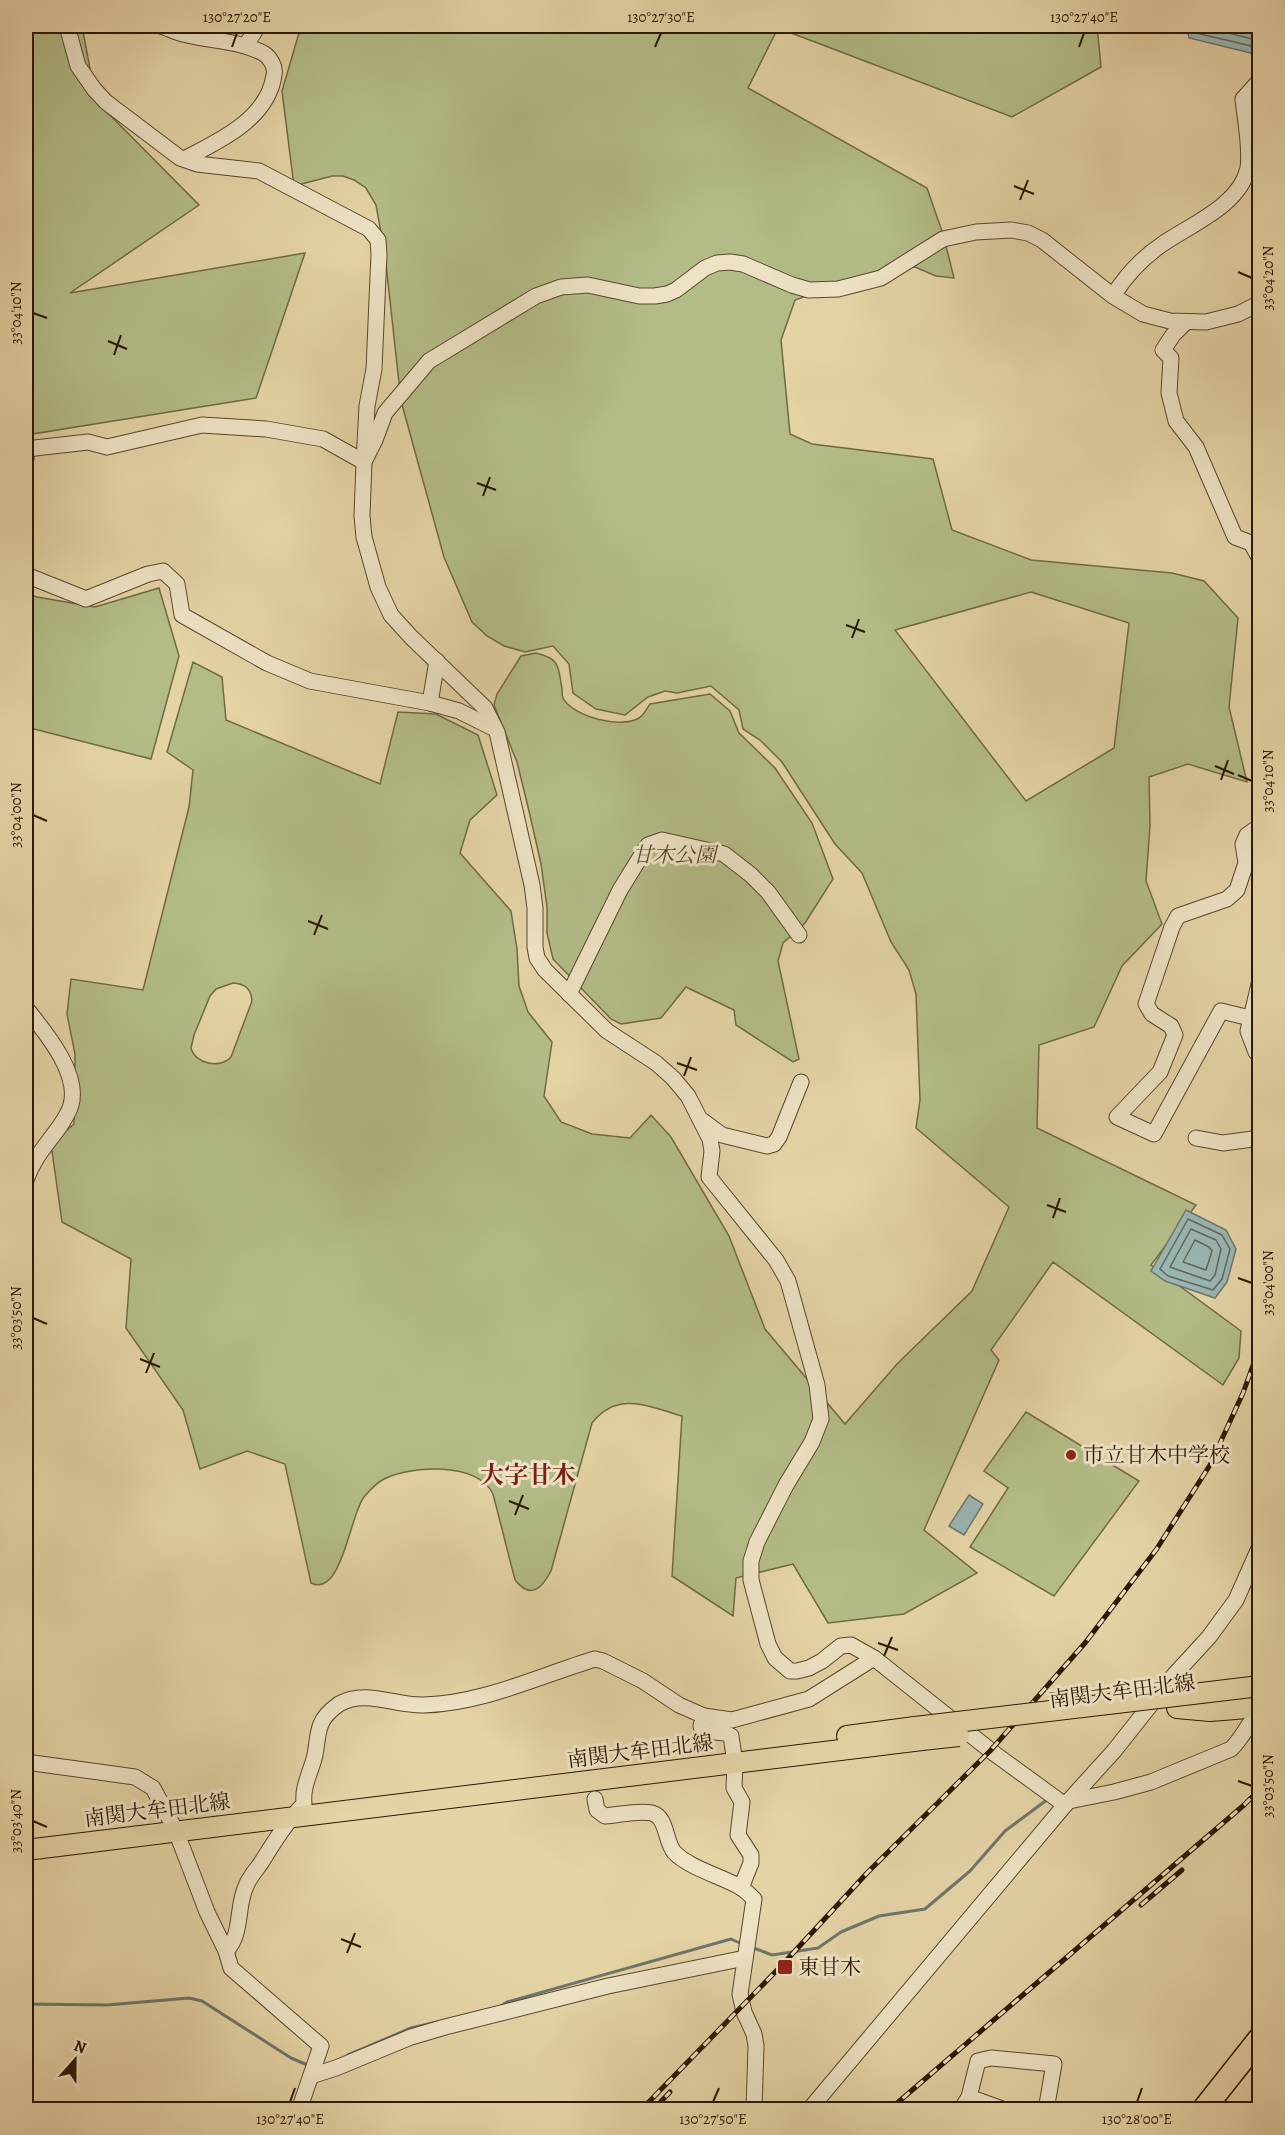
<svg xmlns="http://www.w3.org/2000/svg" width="1285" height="2135" font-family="Alegreya,'Noto Serif JP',serif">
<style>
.green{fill:#b3bc87;stroke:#6f6a44;stroke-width:1.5;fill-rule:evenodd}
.water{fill:#9ab5b2;stroke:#6e766c;stroke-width:1.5}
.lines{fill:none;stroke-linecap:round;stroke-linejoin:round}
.shore{stroke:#62665a;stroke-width:1.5}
.stream{stroke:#6e766c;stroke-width:3}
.minor-casing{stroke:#59462b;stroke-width:17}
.major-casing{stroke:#2b1702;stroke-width:22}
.highway-casing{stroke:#2b1702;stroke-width:25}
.minor{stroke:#ede2c4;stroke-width:15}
.major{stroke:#e4d3a5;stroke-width:20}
.highway{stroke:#e4d3a5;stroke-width:22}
.rail-casing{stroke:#2b1702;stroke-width:5}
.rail{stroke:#ede2c4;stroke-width:3;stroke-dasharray:9;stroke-linecap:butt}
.major-bridge-casing{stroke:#2b1702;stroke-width:22;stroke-linecap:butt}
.major-bridge{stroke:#e4d3a5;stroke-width:20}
.ticks{fill:none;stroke:#2b1702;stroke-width:2}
.poi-dot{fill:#8f2418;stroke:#ede2c4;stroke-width:2}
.labels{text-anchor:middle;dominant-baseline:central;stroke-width:6;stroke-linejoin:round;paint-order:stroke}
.park-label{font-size:21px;font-style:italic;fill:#54492a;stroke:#ede2c4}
.poi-label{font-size:21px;fill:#2b1702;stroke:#ede2c4;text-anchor:start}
.street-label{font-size:21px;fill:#2b1702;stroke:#ede2c4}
.quarter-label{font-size:24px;font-weight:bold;fill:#7a1f14;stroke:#ede2c4}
.neatline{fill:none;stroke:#2b1702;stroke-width:2}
.ticks-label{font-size:15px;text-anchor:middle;fill:#2b1702}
</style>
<rect width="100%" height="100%" fill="#e4d3a5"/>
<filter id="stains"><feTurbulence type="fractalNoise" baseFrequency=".00333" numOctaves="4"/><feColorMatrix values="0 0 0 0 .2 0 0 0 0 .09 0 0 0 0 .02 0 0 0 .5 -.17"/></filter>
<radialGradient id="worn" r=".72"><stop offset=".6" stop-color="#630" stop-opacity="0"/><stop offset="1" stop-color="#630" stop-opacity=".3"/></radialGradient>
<g class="green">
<path d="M 26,26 L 82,26 L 96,101 L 199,205 L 70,293 L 305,253 L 256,398 L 26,435 Z"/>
<path d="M 301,26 L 1097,26 L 1101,67 L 1012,117 L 778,28 L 748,88 L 927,188 L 943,234 L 954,278 L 936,276 L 915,267 L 899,268 L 868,274 L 795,300 L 781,340 L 790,434 L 812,444 L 933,459 L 952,530 L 1031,560 L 1172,573 L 1204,581 L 1238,618 L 1229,707 L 1247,782 L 1188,764 L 1149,777 L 1150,826 L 1146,881 L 1162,924 L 1122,966 L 1094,1027 L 1039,1045 L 1037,1128 L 1196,1205 L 1151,1265 L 1241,1331 L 1239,1358 L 1223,1385 L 1053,1262 L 991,1350 L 999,1360 L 924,1530 L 977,1573 L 904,1614 L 828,1623 L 793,1564 L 736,1578 L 733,1616 L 672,1576 L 682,1416 C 649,1407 618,1390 592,1423 L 551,1571 C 542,1588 531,1600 515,1580 L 493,1494 C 478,1462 412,1465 384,1479 C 376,1483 369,1491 364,1497 C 350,1514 342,1598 311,1583 L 285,1464 L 247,1451 L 200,1469 L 183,1410 L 126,1328 L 131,1259 L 62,1222 L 51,1144 L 74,1124 L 75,1054 L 67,1014 L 71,979 L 143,990 L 189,807 L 193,770 L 167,752 L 193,662 L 222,677 L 226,720 L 380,784 L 398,712 L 436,714 L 478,735 L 497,795 L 470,820 L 460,853 L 511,911 L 517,949 L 519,986 L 528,1012 L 552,1042 L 544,1096 L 561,1122 L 592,1134 L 630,1138 L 651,1115 L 671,1137 L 729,1236 L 765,1329 L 845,1424 L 897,1364 L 972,1291 L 1009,1207 L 916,1128 L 920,1100 L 916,994 L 909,970 L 891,942 L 862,873 L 835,844 L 782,762 L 760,740 L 743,729 L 739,710 L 711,686 L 677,693 L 665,691 L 648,697 L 625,715 L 596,709 L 573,693 L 569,664 L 553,646 L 525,652 L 504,646 L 487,636 L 472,622 L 444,557 L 401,401 L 385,255 L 376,205 L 366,188 L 354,180 L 343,176 L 332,176 L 294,186 L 282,91 ZM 1031,592 L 1129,623 L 1114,748 L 1026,801 L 895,630 ZM 233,983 C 245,984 251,988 252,1001 L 231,1057 C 220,1069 195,1064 191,1048 L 194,1035 L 210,996 L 216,989 Z"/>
<path d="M 159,588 L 179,656 L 151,759 L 26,727 L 26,593 L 37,597 L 95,607 Z"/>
<path d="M 536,653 C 561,659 558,667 562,689 C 562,692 562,696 563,698 C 573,717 621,729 639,718 C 644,715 647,708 650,704 L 710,694 L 730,711 L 739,733 L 775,768 L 812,823 L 833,879 L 805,923 L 783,943 L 778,961 L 799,1059 L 793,1062 L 736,1025 L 734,1010 L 686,987 L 661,1018 L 621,1024 L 611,1019 L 553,959 L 547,933 L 547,907 L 541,864 L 529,811 L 517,762 L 494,705 L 497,694 L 521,656 Z"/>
<path d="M 1026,1412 L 1139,1481 L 1054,1596 L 970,1547 L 1008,1488 L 984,1471 Z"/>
</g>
<g class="water">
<path d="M 1187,26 L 1259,26 L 1259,55 L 1189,38 Z"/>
<path d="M 1186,1210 L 1226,1230 L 1236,1249 L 1227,1282 L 1215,1298 L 1165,1281 L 1151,1271 Z"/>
<path d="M 969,1495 L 983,1504 L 964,1535 L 949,1526 Z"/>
</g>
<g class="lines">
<g class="shore">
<path d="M 1193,26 L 1196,33 L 1260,48"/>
<path d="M 1201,26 L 1260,41"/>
<path d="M 1188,1219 L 1222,1235 L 1230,1249 L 1222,1279 L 1213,1290 L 1168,1276 L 1160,1269 Z"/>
<path d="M 1191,1229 L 1216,1240 L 1221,1249 L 1215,1275 L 1210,1281 L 1170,1267 Z"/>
<path d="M 1195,1240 L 1209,1247 L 1212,1251 L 1206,1270 L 1183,1262 Z"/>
</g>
<g class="stream">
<path d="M 751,1947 L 772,1955 L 818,1948 L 841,1932 L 879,1916 L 925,1909 L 970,1871 L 1005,1831 L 1048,1799"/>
<path d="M 26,2004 L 107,2005 L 189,1998 L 202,2001 L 291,2058 L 310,2066"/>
<path d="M 501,2006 L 507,2002 L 731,1939 L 742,1944"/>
<path d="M 348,2055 L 411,2028 L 437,2022"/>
</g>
<defs>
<g id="minor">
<path d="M 161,26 C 168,28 175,32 183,34 C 209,41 238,40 263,53 C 270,57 276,67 274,75 C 268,119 219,141 184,159"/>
<path d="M 246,45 L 258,26"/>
<path d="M 1113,296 C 1126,275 1143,257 1164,243 C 1192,224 1240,205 1248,168 C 1251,148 1245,119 1243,99 L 1260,80"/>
<path d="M 1186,322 L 1173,335 L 1163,350 L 1171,358 L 1169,393 L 1176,421 L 1196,447 L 1235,537 L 1251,543 L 1260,559"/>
<path d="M 26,459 L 26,451 L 35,448 L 88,442 L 107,447 L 202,425 L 266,429 L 323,439 L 364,462 L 367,406 L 374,369 L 379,254 L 378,240 L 369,229 L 259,171 L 197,164 L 180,158 L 106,102 L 94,89 L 78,66 L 67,26"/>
<path d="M 26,575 L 86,599 L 148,574 L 163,571 L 177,584 L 182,615 L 267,663 L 310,681 L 430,703 L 459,711 L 493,728"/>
<path d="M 430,703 L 437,661"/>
<path d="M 1260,980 L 1248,1031 L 1256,1052 L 1260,1053"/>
<path d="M 569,994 L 620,890 L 636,864 L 648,845 L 662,840 L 724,854 L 751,875 L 768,892 L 799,935"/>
<path d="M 26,1008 C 45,1032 80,1073 71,1105 C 69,1112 64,1120 60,1126 C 47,1144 33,1159 26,1180"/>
<path d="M 1250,1018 L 1221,1011 L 1154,1134 L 1117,1117 L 1160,1072 L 1175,1035 L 1171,1026 L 1152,1014 L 1146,1004 L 1172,927 L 1178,916 L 1227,899 L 1237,890 L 1246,863 L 1243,844 L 1247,835 L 1260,826"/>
<path d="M 703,1121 L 722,1135 L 767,1146 L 774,1144 L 779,1137 L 801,1082"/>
<path d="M 1196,1138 L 1223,1143 L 1260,1138"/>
<path d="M 704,1716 L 701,1726 L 703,1731 L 725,1733 L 731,1736 L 735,1763 L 734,1788 L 742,1802 L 738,1835 L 751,1855 L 751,1863 L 741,1888"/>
<path d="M 26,1762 L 135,1777 L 153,1788 L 176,1831 L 207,1912 L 226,1951 L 231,1968 L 321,2046 L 299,2110"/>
<path d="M 595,1799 L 597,1810 L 605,1816 C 619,1815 638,1810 652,1813 C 667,1817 665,1841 674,1852 C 689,1868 721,1876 740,1887 C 745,1890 750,1895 754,1899 L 740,1994 L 744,2012 L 754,2034 L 756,2046 L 754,2110"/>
<path d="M 1069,1801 L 1114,1792 L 1151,1782 L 1231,1749 C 1243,1738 1248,1723 1260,1710"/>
<path d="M 1065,1805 L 995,1754 L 874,1658 L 851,1645 L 841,1646 L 822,1661 L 809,1668 L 797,1671 L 790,1671 L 775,1658 L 768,1644 L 751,1580 L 751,1561 L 757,1542 L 786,1485 L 812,1442 L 821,1419 L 817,1385 L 788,1281 L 776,1260 L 709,1177 L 712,1151 L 710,1139 L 688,1096 L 673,1078 L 656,1063 L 607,1031 L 545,970 L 537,958 L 535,947 L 535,908 L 532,885 L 497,732 L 485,708 L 411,637 L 391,615 L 378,587 L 364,537 L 362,516 L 364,462 L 375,440 L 385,413 L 429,361 L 536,296 L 561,287 L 588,285 L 639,296 L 655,296 L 667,294 L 676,290 L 705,268 L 717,263 L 730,262 L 743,264 L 792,285 L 809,290 L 838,289 L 881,278 L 943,239 L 976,232 L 1011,230 L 1028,233 L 1042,240 L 1113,296 L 1143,314 L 1170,321 L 1206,322 L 1238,314 L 1260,303"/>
<path d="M 226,1951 C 243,1934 236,1907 246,1886 C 249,1878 256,1870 261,1863 C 274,1842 287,1821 304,1804 C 302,1786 311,1772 315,1755 C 317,1745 317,1733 321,1724 C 324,1716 332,1709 339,1704 C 366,1689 395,1706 424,1705 C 484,1703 539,1676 595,1659 L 603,1661 L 643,1681 L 679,1705 L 704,1716 L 732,1720 L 809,1699 L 874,1658"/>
<path d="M 311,2076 L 336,2068 L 411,2037 L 445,2027 L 608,1986 L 745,1958"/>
<path d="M 969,2097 L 1005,2110"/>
<path d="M 809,2110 L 1065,1805 L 1114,1751 L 1175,1674 L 1209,1637 L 1236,1600 L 1260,1546"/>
<path d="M 961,2110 L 969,2097 L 978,2061 L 991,2058 L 1054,2064 L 1046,2110"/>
</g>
<g id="major">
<path d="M 1177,1708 L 1210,1711 L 1260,1707"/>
<path d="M 847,1736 L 915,1727"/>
<path d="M 26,1850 L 922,1740"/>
</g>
<path id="highway" d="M 1203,2110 L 1260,2038"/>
</defs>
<use href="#minor" class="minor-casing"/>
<use href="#major" class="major-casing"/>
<use href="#highway" class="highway-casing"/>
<use href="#minor" class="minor"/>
<use href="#major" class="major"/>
<use href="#highway" class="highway"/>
<defs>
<g id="rail">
<path d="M 1141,1905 L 1182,1870"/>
<path d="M 641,2110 L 782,1965 L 868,1872 L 990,1751 L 1085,1643 L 1156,1550 L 1210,1465 L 1243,1393 L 1260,1346"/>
<path d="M 653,2110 L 670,2092"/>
<path d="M 889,2110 L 1244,1805 L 1260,1789"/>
</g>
</defs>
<use href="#rail" class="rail-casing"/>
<use href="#rail" class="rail"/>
<defs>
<g id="major-bridge">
<path d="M 915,1727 L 1260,1686"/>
<path d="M 922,1740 L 959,1736"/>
</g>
</defs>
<use href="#major-bridge" class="major-bridge-casing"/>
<use href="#major-bridge" class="major-bridge"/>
</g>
<path class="ticks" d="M 232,47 L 237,33M 655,47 L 661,33M 1079,47 L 1084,33M 1014,186 L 1034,194M 1020,200 L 1028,180M 1238,272 L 1252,278M 33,313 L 47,318M 108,341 L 127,349M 114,355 L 121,335M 477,483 L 496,490M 483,496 L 490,477M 846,625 L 865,632M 852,638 L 859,619M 1215,766 L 1234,774M 1238,775 L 1252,781M 1221,780 L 1228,760M 33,815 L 47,821M 308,921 L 328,929M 314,935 L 322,915M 677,1063 L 697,1070M 684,1076 L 691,1057M 1047,1205 L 1066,1212M 1053,1218 L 1060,1198M 1238,1278 L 1252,1283M 33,1318 L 47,1324M 140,1359 L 160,1367M 146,1373 L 154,1353M 509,1501 L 529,1509M 515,1515 L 523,1495M 878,1643 L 898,1650M 884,1656 L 892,1637M 1238,1781 L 1252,1786M 33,1821 L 47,1827M 341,1939 L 361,1947M 347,1953 L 355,1933M 290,2102 L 295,2088M 713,2102 L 719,2088M 1137,2102 L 1142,2088"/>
<g class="poi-dot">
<circle cx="1071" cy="1455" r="6"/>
<rect x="777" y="1959" width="16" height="16" rx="3"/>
</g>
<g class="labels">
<g class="park-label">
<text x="674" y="855">甘木公園</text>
</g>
<g class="poi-label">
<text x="1083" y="1455">市立甘木中学校</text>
<text x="798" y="1967">東甘木</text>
</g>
<g class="street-label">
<text transform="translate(1122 1691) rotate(-7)">南関大牟田北線</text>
<text transform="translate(640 1751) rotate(-7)">南関大牟田北線</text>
<text transform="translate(157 1810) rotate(-7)">南関大牟田北線</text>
</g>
<g class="quarter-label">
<text x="528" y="1475">大字甘木</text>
</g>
</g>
<rect width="1285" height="2135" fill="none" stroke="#e4d3a5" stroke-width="66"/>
<g transform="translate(75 2060) rotate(21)" stroke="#ede2c4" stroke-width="4.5" paint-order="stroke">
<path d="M0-4.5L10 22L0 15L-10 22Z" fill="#2b1702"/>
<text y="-9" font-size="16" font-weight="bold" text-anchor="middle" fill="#2b1702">N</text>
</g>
<rect x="33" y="33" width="1219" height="2069" class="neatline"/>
<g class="ticks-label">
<text x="237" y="22">130°27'20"E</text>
<text x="661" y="22">130°27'30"E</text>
<text x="1084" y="22">130°27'40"E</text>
<text transform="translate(1268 278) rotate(-90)" y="5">33°04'20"N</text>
<text transform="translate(16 313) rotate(-90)" y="5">33°04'10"N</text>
<text transform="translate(1268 781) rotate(-90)" y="5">33°04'10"N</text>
<text transform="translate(16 815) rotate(-90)" y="5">33°04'00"N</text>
<text transform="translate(1268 1283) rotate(-90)" y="5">33°04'00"N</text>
<text transform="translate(16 1318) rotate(-90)" y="5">33°03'50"N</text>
<text transform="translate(1268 1786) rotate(-90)" y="5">33°03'50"N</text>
<text transform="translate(16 1821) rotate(-90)" y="5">33°03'40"N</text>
<text x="290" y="2124">130°27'40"E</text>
<text x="713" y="2124">130°27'50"E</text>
<text x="1137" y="2124">130°28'00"E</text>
</g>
<rect width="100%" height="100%" filter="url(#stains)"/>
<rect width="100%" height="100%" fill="url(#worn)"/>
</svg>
